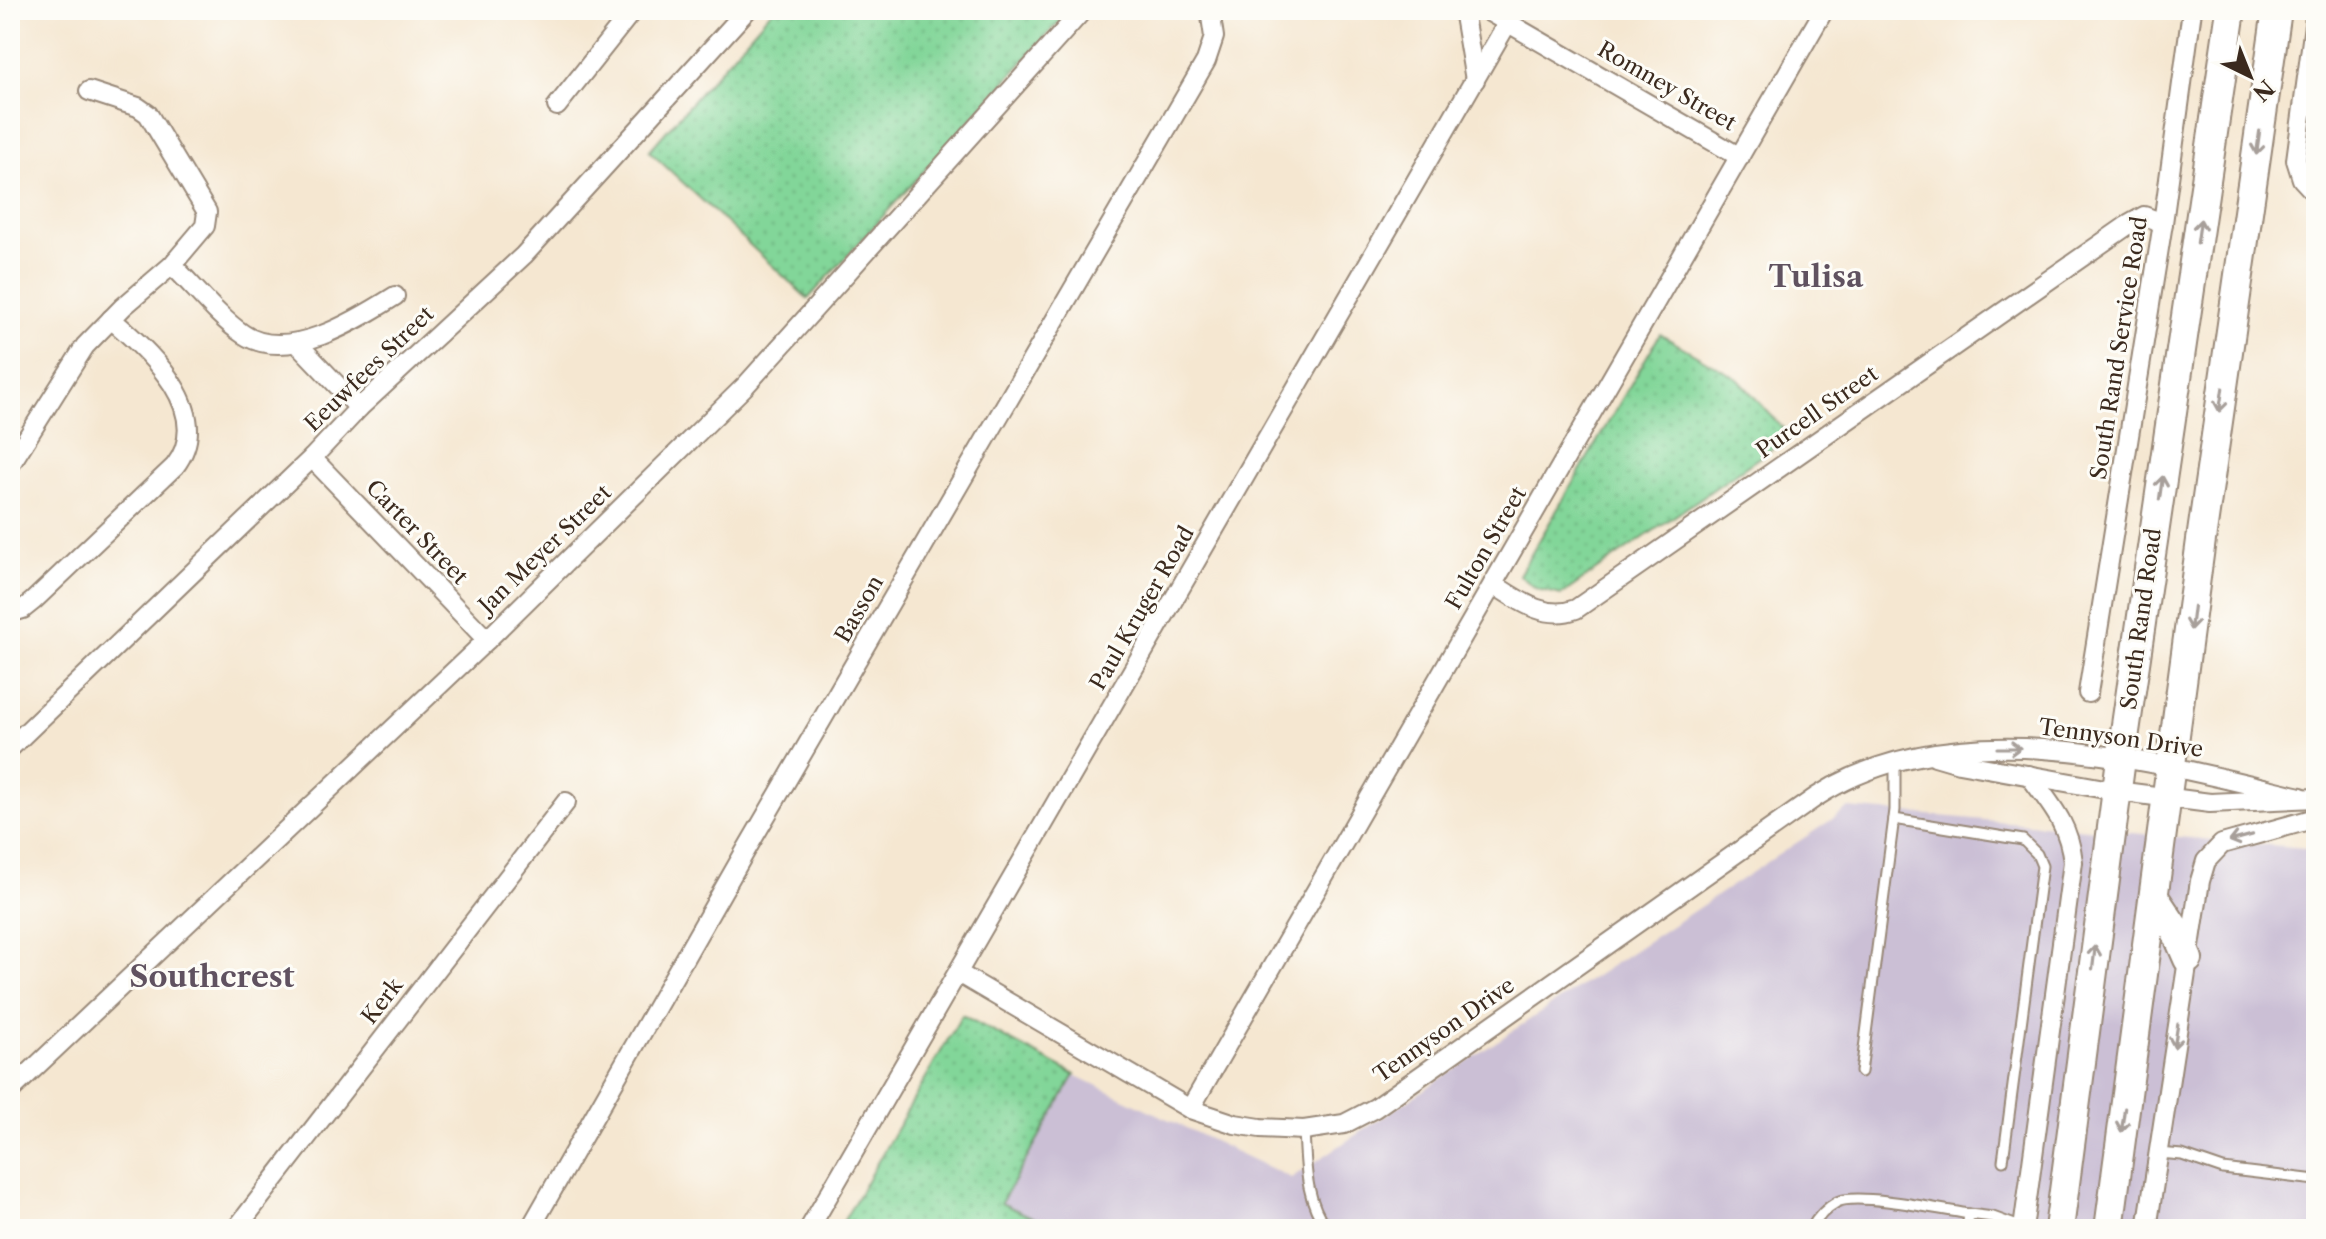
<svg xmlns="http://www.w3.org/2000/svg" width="2326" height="1239" font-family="'Libre Caslon Text',serif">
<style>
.industrial{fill:#cbbfd5}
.grass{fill:url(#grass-dots);stroke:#5e805c;stroke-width:2}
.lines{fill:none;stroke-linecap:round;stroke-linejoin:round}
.lane-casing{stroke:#988878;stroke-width:13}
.street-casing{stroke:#988878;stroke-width:22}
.primary-casing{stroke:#988878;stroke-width:32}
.lane{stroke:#fff;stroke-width:9}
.street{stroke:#fff;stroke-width:18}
.primary{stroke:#fff;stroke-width:28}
.oneway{stroke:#a79f9a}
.labels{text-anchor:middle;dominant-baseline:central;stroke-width:6;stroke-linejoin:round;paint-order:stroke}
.street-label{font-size:22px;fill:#3b2a1e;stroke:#fdfcf7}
.district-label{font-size:30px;font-weight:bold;fill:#605260;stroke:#fdfcf7}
</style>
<defs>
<pattern id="grass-dots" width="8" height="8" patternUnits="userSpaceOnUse" patternTransform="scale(2)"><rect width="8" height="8" fill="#82d699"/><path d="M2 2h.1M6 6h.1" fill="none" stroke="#71b883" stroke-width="1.8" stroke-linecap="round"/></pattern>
</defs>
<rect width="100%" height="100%" fill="#fdfcf7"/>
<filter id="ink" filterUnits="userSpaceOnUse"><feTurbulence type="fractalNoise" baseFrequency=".0125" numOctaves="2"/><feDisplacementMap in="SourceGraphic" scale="16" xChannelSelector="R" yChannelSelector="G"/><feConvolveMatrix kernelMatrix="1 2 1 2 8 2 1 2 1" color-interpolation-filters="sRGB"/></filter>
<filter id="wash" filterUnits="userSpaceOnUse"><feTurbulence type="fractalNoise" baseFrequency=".006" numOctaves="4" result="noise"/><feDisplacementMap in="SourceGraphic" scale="32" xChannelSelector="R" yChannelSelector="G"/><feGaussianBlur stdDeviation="1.8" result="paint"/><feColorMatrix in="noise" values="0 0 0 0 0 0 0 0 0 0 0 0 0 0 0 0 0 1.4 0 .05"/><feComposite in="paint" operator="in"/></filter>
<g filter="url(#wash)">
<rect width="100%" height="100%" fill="#f5e7d1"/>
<path class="industrial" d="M 1849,808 L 2316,849 L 2316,1229 L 1058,1229 L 1001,1204 L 1075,1075 L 1291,1178 Z"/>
<g class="grass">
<path d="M 772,10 L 1070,10 L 808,299 L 649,151 Z"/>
<path d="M 1660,334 L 1738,379 L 1790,436 L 1561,595 L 1537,589 L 1519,575 Z"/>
<path d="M 962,1015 L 1075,1075 L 1001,1203 L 1058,1229 L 839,1229 Z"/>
</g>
</g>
<g filter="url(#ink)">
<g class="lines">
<defs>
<g id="lane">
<path d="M 1894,819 L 2023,840 L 2037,854 L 2042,866 L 2003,1161"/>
<path d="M 1861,1072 L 1895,810 L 1895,763"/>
<path d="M 1304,1130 C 1306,1166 1305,1199 1327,1229"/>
<path d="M 2159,1153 L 2182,1155 L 2223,1169 L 2316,1180"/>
<path d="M 1811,1229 C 1817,1218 1826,1208 1837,1202 C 1857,1192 1943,1210 1969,1214"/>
<path d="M 1967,1229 L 1969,1214 L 1993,1217 L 2023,1228"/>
</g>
<g id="street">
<path d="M 1463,10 L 1475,80"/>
<path d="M 1486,10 L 1740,157"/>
<path d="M 2316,10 L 2296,160 L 2302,179 L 2316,194"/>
<path d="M 557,106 L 633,10"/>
<path d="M 172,265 C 194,286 218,317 243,334 C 287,364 357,320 395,296"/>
<path d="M 297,343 L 359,408"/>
<path d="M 312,458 L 487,640"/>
<path d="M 10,465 L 85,346 L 123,307 L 172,265 L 205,226 L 207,212 L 148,114 L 138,107 L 89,91"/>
<path d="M 1493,584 C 1518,600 1545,621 1576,609 L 2128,225 L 2144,216 L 2163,223"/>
<path d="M 10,613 L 23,609 L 33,601 L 175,466 C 216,412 149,351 111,319"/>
<path d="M 2088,693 L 2163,223 L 2192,10"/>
<path d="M 10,748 L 312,458 L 359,408 L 524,255 L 747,10"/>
<path d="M 1935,756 L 1959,763 L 2116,791 L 2210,803 L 2316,798"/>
<path d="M 958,973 L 1190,1109 L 1235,1124 L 1260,1128 L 1304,1130 L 1344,1124 L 1375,1108 L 1816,797 C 1954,707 2152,761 2301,797"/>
<path d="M 10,1091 L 487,640 L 746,385 L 1083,10"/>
<path d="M 1190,1109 L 1824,10"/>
<path d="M 236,1229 L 566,802"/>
<path d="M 530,1229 L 746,850 L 1206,61 L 1214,37 L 1210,10"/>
<path d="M 809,1229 L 1515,10"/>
<path d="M 2023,1229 L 2073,862 C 2069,824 2051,805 2029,775"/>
<path d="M 2147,1229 L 2200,881 L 2206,861 L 2222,844 L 2316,818"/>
</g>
<g id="primary">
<path d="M 2154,897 L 2174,927 L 2188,959"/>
<path d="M 2059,1229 L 2121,759 L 2231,10"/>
<path d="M 2109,1229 L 2201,540 L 2277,10"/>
</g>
</defs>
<use href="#lane" class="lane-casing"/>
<use href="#street" class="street-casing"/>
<use href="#primary" class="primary-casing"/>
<use href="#lane" class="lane"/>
<use href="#street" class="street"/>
<use href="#primary" class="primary"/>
</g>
<defs><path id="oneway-shaft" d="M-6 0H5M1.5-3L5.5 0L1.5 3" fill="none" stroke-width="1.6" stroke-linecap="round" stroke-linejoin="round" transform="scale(2)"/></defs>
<g class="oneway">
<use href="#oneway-shaft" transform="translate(2258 143) rotate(98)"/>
<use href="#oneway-shaft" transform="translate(2199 231) rotate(-82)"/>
<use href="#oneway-shaft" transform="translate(2221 400) rotate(98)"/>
<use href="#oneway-shaft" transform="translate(2161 488) rotate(-82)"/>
<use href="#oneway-shaft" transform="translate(2192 618) rotate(97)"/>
<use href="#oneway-shaft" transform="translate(2009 748)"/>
<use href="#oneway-shaft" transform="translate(2241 838) rotate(165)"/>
<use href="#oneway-shaft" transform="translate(2094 957) rotate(-83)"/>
<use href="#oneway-shaft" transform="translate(2176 1036) rotate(99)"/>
<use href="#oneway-shaft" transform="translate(2123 1120) rotate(98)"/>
</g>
</g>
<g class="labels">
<g class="street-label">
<text transform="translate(1667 86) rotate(30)">Romney Street</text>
<text transform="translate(2119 348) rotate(-81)">South Rand Service Road</text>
<text transform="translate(369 369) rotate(-44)">Eeuwfees Street</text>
<text transform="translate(1817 412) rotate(-35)">Purcell Street</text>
<text transform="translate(417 532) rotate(46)">Carter Street</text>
<text transform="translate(1486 548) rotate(-60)">Fulton Street</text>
<text transform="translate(545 549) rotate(-44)">Jan Meyer Street</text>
<text transform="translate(1142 608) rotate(-60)">Paul Kruger Road</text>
<text transform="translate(859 609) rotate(-60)">Basson</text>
<text transform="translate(2141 619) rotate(-82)">South Rand Road</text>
<text transform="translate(2121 738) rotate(8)">Tennyson Drive</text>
<text transform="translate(382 1001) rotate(-52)">Kerk</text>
<text transform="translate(1444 1030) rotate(-35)">Tennyson Drive</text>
</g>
<g class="district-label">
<text x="1816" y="276">Tulisa</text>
<text x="212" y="976">Southcrest</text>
</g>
</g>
<rect width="2326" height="1239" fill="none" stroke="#fdfcf7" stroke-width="40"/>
<g transform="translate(2250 76) rotate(137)" stroke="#fdfcf7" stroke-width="6" paint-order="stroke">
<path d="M0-6L14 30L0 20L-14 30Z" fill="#3b2a1e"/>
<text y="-12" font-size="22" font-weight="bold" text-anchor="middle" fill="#3b2a1e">N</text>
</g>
</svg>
